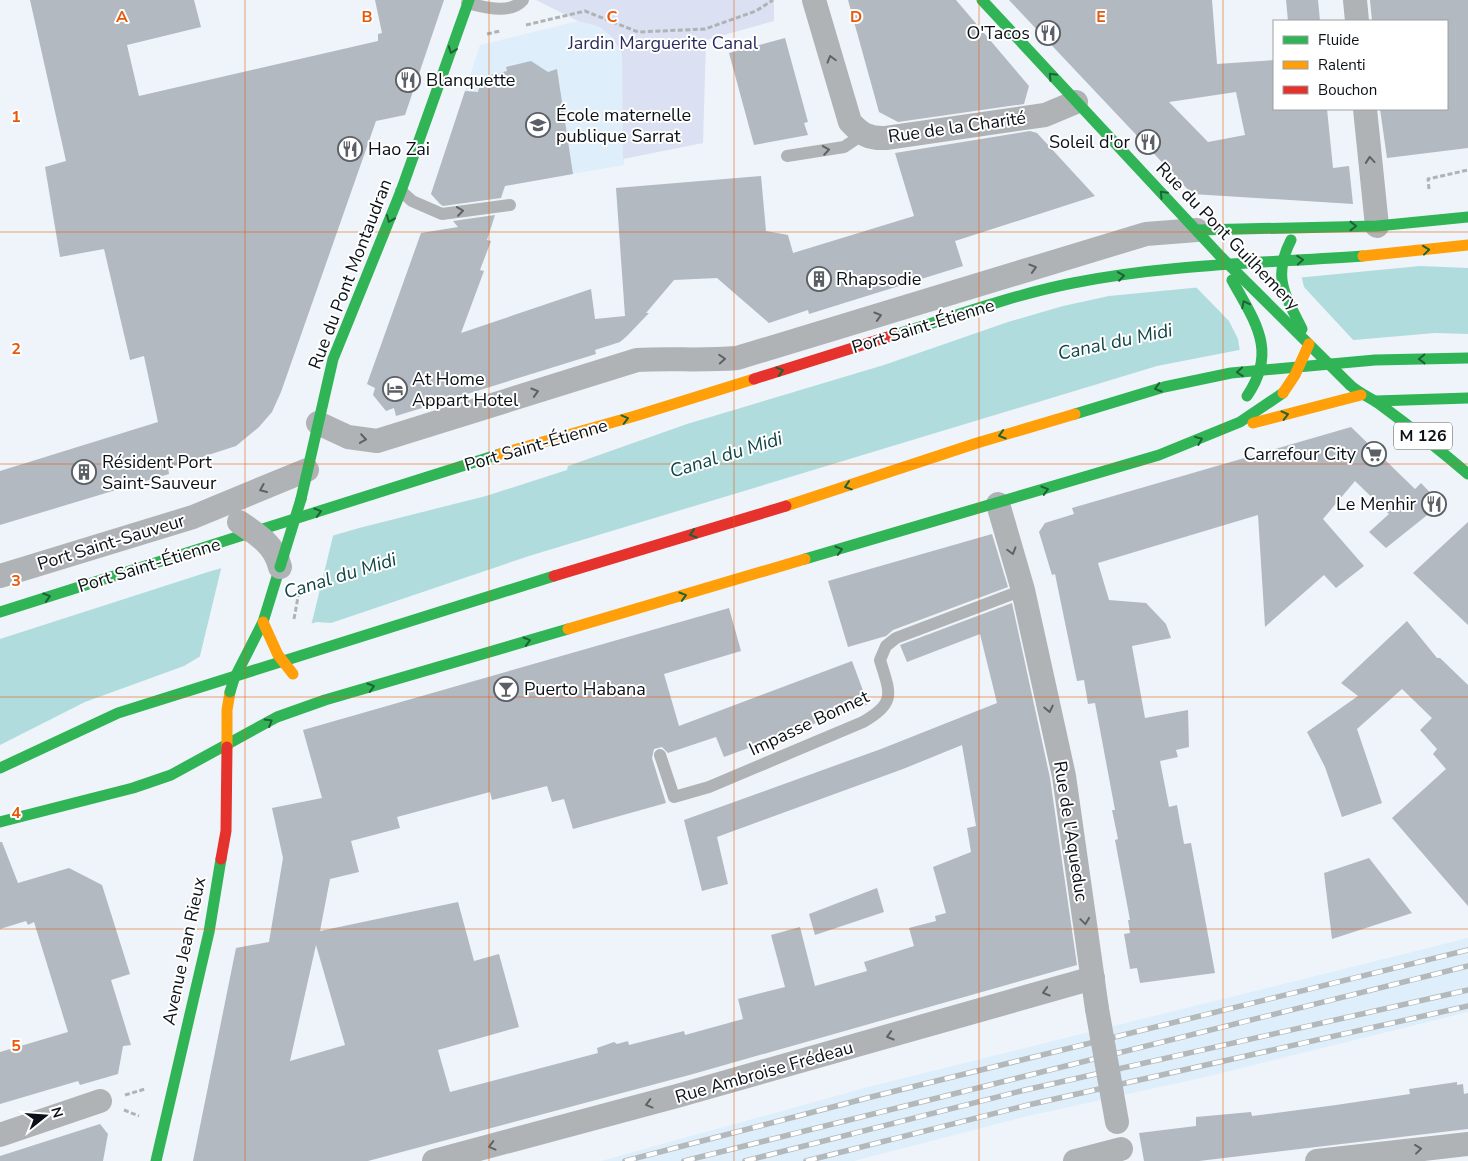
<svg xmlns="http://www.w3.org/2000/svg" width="1468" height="1161" font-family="'Nunito Sans',sans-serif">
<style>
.built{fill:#deeffb}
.green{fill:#dbe0f2}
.water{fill:#b1dcdd}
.pier{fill:#eef4f9}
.building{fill:#b2b9c1;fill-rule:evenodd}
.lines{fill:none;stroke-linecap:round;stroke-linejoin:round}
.path{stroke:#aeb3b5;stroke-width:3;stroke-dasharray:5 2.5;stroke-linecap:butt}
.lane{stroke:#afb3b5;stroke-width:12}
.street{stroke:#afb3b5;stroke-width:24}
.fast{stroke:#30b455;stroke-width:11}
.slow{stroke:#ff9f0a;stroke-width:11}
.jam{stroke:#e5322d;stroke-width:11}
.rail-casing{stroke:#b3b8bb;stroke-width:5.5}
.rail{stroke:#fff;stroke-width:4;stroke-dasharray:11;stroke-linecap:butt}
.path-bridge{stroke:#aeb3b5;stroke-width:3;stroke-dasharray:5 2.5;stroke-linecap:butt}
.street-bridge{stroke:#afb3b5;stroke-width:24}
.fast-bridge{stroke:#30b455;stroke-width:11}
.slow-bridge{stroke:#ff9f0a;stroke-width:11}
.oneway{stroke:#1e6236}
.oneway2{stroke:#5d6266}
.grid{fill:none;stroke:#e8590c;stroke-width:1;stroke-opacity:0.55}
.labels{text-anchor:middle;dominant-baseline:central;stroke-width:4;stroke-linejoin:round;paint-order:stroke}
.shield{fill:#fff;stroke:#54585c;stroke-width:1}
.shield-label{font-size:16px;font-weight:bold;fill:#0b1116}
.poi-label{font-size:18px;fill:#0b1116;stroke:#fff;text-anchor:start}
.park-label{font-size:18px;fill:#2a2b5e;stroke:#fff}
.street-label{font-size:18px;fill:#0b1116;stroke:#fff}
.water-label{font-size:19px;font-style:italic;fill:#114646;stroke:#fff}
.grid-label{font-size:16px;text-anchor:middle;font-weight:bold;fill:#e8590c;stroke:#fff;stroke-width:4;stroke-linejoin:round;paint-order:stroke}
</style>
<rect width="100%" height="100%" fill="#eef4f9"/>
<g class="built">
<path d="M 578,21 L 598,26 L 611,36 L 622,53 L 624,165 L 435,198 L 431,194 L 480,45 Z"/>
<path d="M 1468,938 L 1468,1012 L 1210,1076 L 1024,1117 L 854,1161 L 601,1161 L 868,1087 Z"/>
</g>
<path class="green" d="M 536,0 L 774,0 L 774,21 L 706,40 L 703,143 L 623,159 L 622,53 L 611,36 L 598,26 L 578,21 Z"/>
<path class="water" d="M 1420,266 L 1468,268 L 1468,334 L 1435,333 L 1239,350 L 1157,366 L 529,556 L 331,623 L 317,622 L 204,654 L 184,666 L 85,702 L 0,745 L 0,639 L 208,572 L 359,528 L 486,496 L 567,470 L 568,466 L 687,424 L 884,365 L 1008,322 L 1063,306 L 1109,296 Z"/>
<g class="pier">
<path d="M 1301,275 L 1304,287 L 1355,342 L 1240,352 L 1238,339 L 1229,321 L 1195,286 Z"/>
<path d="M 334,532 L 311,626 L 199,660 L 222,565 Z"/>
</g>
<g class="building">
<path d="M 30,0 L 194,0 L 201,27 L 127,45 L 139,96 L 378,41 L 378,34 L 382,33 L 375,0 L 444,0 L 405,115 L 376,121 L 281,392 L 272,412 L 259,427 L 236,446 L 168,468 L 169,474 L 0,525 L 0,471 L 158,422 L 144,356 L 130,360 L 104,249 L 60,257 L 45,167 L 66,161 Z"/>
<path d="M 848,0 L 956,0 L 1029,86 L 1024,104 L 898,122 L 879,112 Z"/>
<path d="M 1009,0 L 1212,0 L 1217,64 L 1274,60 L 1274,109 L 1327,109 L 1333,168 L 1349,166 L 1353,204 L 1192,194 ZM 1236,92 L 1245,135 L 1208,142 L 1169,102 Z"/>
<path d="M 1286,0 L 1318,0 L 1320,21 L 1288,21 Z"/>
<path d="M 1370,0 L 1468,0 L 1468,148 L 1387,158 L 1380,109 L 1447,109 L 1447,21 L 1372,21 Z"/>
<path d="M 785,38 L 808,122 L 804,123 L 808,135 L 754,145 L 729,53 Z"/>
<path d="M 531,61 L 548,72 L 557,69 L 573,174 L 505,186 L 501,198 L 443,206 L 440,204 L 431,194 L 465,91 L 478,92 L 482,77 L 507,71 L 506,67 Z"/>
<path d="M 1030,131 L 1037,133 L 1095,196 L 955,241 L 963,266 L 809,314 L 808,310 L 769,323 L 717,278 L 674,280 L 646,313 L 649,313 L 627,336 L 620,342 L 595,350 L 596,354 L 396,416 L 394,408 L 386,411 L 373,395 L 375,388 L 367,384 L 421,233 L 458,227 L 453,221 L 495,215 L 487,240 L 491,241 L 480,270 L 484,271 L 461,333 L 591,289 L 595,319 L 625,316 L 616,188 L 761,176 L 766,231 L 788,235 L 793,253 L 914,216 L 895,153 Z"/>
<path d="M 1351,427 L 1415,489 L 1421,483 L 1441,504 L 1386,548 L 1369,532 L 1389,514 L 1355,481 L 1323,519 L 1364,566 L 1336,588 L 1324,575 L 1265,627 L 1258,515 L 1098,563 L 1109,600 L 1146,603 L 1166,624 L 1171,638 L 1132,646 L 1145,718 L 1188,710 L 1189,747 L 1176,750 L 1178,757 L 1160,761 L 1169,807 L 1177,805 L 1184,844 L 1191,843 L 1215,973 L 1140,983 L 1137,968 L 1130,969 L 1124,934 L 1130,933 L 1128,920 L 1130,920 L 1115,840 L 1118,839 L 1112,810 L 1115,810 L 1095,703 L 1088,704 L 1084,680 L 1077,681 L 1055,574 L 1052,575 L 1039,532 L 1045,523 L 1074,514 L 1072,508 Z"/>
<path d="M 1468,522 L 1468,625 L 1413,573 Z"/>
<path d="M 992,534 L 1008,587 L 893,630 L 886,636 L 848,647 L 828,581 Z"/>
<path d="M 1012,603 L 1050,778 L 1077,965 L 693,1074 L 368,1161 L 193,1161 L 236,948 L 269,942 L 283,858 L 272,808 L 322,798 L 303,730 L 729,608 L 741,651 L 664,674 L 679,726 L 852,661 L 868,704 L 724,757 L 716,737 L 668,753 L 662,747 L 654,749 L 652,758 L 666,803 L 573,829 L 564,799 L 552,802 L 547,786 L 492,800 L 490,792 L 397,817 L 400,828 L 351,841 L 359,872 L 330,879 L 320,931 L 458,902 L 474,961 L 499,954 L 519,1027 L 438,1050 L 450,1092 L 598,1053 L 597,1048 L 614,1042 L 617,1044 L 628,1041 L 629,1045 L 684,1031 L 685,1035 L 743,1019 L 738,999 L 785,987 L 771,935 L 800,927 L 815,986 L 867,971 L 864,962 L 914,946 L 909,928 L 936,921 L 935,916 L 946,913 L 933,867 L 971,852 L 967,828 L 976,826 L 962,745 L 903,769 L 717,837 L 728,884 L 702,891 L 684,820 L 881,749 L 997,703 L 980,634 L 907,662 L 900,645 ZM 316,945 L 345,1045 L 290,1061 Z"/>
<path d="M 1407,621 L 1437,658 L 1440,658 L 1468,685 L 1468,906 L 1392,818 L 1446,769 L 1433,754 L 1437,749 L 1420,730 L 1432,718 L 1402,689 L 1357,729 L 1382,803 L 1342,817 L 1325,767 L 1307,732 L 1358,696 L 1341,683 Z"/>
<path d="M 0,842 L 2,842 L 18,883 L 69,868 L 102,885 L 130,974 L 111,980 L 131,1045 L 123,1046 L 118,1074 L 80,1085 L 78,1081 L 0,1104 L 0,1052 L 68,1032 L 34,922 L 28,925 L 26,921 L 0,929 Z"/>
<path d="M 1369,858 L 1412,913 L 1332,939 L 1324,873 Z"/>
<path d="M 877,888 L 884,912 L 815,935 L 809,914 Z"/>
<path d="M 1457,1082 L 1457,1085 L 1463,1084 L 1464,1094 L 1468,1093 L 1468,1129 L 1199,1161 L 1144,1161 L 1139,1133 L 1196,1126 L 1196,1117 L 1251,1112 L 1252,1116 L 1336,1105 L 1410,1094 L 1409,1089 Z"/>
<path d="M 100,1124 L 108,1134 L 103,1161 L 0,1161 L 0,1156 Z"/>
</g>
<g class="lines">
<g class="path">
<path d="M 526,25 L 585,11 L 638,32 L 705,29 L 756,11 L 773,0"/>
<path d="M 487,34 L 500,31"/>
<path d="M 1429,189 L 1428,179 L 1468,170"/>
<path d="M 125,1095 L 145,1089"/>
<path d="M 124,1110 L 139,1116"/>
</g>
<g class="lane">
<path d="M 467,3 C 484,7 510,15 523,0"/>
<path d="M 787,156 L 844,147 L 862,135"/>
<path d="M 401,191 L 412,201 L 442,214 L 510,205"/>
<path d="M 660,755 L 674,797 L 709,787 L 863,722 C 897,703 890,693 880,660 L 886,646 L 896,638 L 1023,590"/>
</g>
<g class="street">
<path d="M 814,0 L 850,122 C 861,134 869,139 886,138 L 1045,115 L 1076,102"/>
<path d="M 1355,0 L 1357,21"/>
<path d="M 1365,109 L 1377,226"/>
<path d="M 318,423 L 348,437 L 377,441 L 637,360 C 670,358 703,361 737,358 L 1146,234 L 1197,230"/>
<path d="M 998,504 L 1023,590 L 1064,776 L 1097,1009"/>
<path d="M 0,576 L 193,517 L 307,470"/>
<path d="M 0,1135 L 100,1101"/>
<path d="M 434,1161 L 677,1096 L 1093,978"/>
<path d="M 1075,1161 L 1121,1149"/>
<path d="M 1317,1161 L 1468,1144"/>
</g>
<g class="fast">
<path d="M 982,0 L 1222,258"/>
<path d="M 1197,230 L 1377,226 L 1468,217"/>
<path d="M 894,335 C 953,317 1012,295 1073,283 C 1168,264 1267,263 1363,256"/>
<path d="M 1350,385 C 1360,394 1372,398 1382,406 C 1412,428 1440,450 1468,474"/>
<path d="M 1376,401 L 1468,398"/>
<path d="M 1075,414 L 1164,387 L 1231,373 L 1375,360 L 1468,358"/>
<path d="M 301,499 L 333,359 L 401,191 L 469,0"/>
<path d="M 805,559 L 1159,455 L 1240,422 L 1283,393"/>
<path d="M 0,612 L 500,454"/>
<path d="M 263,622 L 280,567"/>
<path d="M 0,768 L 118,713 L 554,576"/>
<path d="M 0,822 L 133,788 L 171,775 L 277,717 L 325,700 L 568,629"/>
<path d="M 156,1161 L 209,932 L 221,859"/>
</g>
<g class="slow">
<path d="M 1363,256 L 1468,245"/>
<path d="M 1253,423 L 1361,395"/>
<path d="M 500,454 L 635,416 L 754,379"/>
<path d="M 786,506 L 977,443 L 1075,414"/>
<path d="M 568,629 L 805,559"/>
<path d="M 227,747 L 227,710 L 230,692"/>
</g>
<g class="jam">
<path d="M 754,379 L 894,335"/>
<path d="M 554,576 L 786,506"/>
<path d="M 221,859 L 226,831 L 227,747"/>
</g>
<defs>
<g id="rail">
<path d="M 625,1161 L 871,1097 L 1468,950"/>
<path d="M 684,1161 L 1468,966"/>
<path d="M 745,1161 L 1025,1090 L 1468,990"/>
<path d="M 806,1161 L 1028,1105 L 1468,1006"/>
</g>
</defs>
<use href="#rail" class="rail-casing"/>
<use href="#rail" class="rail"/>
<path class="path-bridge" d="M 294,619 L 300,586"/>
<g class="street-bridge">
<path d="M 239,522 C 257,534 275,545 280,567"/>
<path d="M 1097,1009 L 1117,1122"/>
</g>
<g class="fast-bridge">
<path d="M 1291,240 C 1272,277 1285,295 1302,329"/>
<path d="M 1222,258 L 1350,385"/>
<path d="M 1232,280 C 1255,322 1278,351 1247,396"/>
<path d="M 280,567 L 301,499"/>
<path d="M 230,692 L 234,679 L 263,622"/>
</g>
<g class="slow-bridge">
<path d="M 1283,393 L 1295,375 L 1309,344"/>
<path d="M 263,622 L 278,655 L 293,674"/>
</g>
</g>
<defs><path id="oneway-chevron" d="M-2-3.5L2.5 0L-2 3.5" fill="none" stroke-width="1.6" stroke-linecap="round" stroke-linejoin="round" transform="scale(1.25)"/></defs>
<g class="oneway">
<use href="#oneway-chevron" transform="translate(452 50) rotate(110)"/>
<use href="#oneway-chevron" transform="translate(1052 76) rotate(-133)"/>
<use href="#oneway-chevron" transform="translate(1163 194) rotate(-134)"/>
<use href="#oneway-chevron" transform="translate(390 219) rotate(112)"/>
<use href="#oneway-chevron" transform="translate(1353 226)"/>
<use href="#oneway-chevron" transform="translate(1426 250) rotate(-6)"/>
<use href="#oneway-chevron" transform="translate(1300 260) rotate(-4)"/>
<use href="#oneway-chevron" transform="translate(1121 276) rotate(-8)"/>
<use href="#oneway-chevron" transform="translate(1245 304) rotate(-117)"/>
<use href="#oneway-chevron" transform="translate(1422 359) rotate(179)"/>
<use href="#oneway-chevron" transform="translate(780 371) rotate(-17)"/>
<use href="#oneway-chevron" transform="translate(1240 372) rotate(175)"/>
<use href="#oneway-chevron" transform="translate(1158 388) rotate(164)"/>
<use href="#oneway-chevron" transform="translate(1285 415) rotate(-14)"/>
<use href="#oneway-chevron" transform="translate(625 419) rotate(-15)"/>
<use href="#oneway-chevron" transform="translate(1002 435) rotate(163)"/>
<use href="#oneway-chevron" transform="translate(1199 440) rotate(-22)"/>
<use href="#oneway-chevron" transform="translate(848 486) rotate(162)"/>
<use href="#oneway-chevron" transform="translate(1045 490) rotate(-16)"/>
<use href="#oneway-chevron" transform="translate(318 512) rotate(-17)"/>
<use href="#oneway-chevron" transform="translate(693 534) rotate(163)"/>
<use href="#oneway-chevron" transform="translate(839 550) rotate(-16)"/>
<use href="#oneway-chevron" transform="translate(683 596) rotate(-16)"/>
<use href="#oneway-chevron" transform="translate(47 597) rotate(-17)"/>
<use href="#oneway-chevron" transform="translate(527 641) rotate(-16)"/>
<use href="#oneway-chevron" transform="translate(371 687) rotate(-16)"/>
<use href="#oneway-chevron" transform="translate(269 722) rotate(-31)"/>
</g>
<g class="oneway2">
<use href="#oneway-chevron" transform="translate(831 59) rotate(-106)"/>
<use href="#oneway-chevron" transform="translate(826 150) rotate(-9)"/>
<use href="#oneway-chevron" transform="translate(1370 160) rotate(-95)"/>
<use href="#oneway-chevron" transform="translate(460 211) rotate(-8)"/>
<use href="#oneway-chevron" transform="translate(1033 268) rotate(-17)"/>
<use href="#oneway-chevron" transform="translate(878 316) rotate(-17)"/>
<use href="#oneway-chevron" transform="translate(722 359) rotate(-4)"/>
<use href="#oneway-chevron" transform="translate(535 392) rotate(-17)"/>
<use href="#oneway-chevron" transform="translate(363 439) rotate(8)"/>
<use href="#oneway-chevron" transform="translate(263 489) rotate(157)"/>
<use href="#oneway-chevron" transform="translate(1012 551) rotate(74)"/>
<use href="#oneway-chevron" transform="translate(1049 709) rotate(78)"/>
<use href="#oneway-chevron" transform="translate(1085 921) rotate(82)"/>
<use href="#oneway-chevron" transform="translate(1046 992) rotate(164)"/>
<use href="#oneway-chevron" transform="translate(890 1036) rotate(164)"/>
<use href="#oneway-chevron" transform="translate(649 1104) rotate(165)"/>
<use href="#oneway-chevron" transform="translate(492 1146) rotate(165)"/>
<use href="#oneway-chevron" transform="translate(1418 1149) rotate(-7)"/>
</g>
<path class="grid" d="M 245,0 L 245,1161M 489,0 L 489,1161M 734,0 L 734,1161M 979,0 L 979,1161M 1223,0 L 1223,1161M 0,232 L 1468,232M 0,464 L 1468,464M 0,697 L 1468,697M 0,929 L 1468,929"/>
<defs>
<symbol id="restaurant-ring" viewBox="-11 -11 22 22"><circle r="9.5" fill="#fff" stroke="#5a6065" stroke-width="1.5"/><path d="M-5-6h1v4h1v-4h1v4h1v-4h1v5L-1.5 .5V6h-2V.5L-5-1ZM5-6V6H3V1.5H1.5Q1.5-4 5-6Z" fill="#5a6065"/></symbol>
<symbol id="school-ring" viewBox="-11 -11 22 22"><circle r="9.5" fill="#fff" stroke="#5a6065" stroke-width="1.5"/><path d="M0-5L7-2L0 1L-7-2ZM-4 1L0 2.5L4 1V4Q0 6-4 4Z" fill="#5a6065"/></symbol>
<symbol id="building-ring" viewBox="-11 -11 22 22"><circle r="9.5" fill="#fff" stroke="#5a6065" stroke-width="1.5"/><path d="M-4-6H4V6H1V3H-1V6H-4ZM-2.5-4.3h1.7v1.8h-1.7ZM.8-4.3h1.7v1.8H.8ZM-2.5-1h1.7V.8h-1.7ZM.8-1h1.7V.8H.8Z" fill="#5a6065"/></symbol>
<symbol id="hotel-ring" viewBox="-11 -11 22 22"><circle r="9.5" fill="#fff" stroke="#5a6065" stroke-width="1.5"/><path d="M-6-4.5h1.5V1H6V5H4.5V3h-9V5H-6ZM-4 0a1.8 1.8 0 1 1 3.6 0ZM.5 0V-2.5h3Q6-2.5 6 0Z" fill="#5a6065"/></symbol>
<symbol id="supermarket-ring" viewBox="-11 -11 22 22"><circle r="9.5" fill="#fff" stroke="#5a6065" stroke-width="1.5"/><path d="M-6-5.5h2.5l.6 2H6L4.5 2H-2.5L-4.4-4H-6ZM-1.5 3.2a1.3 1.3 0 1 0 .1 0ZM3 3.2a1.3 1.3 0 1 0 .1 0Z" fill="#5a6065"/></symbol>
<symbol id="bar-ring" viewBox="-11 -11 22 22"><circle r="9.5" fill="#fff" stroke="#5a6065" stroke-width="1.5"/><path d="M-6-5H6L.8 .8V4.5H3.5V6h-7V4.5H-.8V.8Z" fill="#5a6065"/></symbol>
</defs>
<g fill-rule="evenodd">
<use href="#restaurant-ring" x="1034" y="19" width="28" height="28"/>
<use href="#restaurant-ring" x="394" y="66" width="28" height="28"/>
<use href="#school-ring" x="524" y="111" width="28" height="28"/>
<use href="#restaurant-ring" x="1134" y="128" width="28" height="28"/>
<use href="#restaurant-ring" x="336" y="135" width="28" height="28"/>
<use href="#building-ring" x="805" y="265" width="28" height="28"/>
<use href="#hotel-ring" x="381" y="375" width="28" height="28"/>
<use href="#supermarket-ring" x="1360" y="440" width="28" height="28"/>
<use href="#building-ring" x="70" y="458" width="28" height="28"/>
<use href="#restaurant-ring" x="1420" y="490" width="28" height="28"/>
<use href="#bar-ring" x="492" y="675" width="28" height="28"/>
</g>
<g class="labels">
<rect class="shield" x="1394" y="422.5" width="58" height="27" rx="4"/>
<g class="shield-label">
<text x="1423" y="436">M 126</text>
</g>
<g class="poi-label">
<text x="1030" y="33" text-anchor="end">O'Tacos</text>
<text x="426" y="80">Blanquette</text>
<text x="556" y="115">École maternelle<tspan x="556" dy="21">publique Sarrat</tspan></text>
<text x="1130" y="142" text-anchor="end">Soleil d'or</text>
<text x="368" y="149">Hao Zai</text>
<text x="836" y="279">Rhapsodie</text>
<text x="412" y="379">At Home<tspan x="412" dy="21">Appart Hotel</tspan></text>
<text x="1356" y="454" text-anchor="end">Carrefour City</text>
<text x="102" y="462">Résident Port<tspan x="102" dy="21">Saint-Sauveur</tspan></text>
<text x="1416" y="504" text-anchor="end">Le Menhir</text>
<text x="524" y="689">Puerto Habana</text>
</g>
<g class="park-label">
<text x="663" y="43">Jardin Marguerite Canal</text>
</g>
<g class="street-label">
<text transform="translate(957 127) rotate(-8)">Rue de la Charité</text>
<text transform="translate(1228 236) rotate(46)">Rue du Pont Guilhemery</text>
<text transform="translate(350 274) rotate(-69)">Rue du Pont Montaudran</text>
<text transform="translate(923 326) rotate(-17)">Port Saint-Étienne</text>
<text transform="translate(536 445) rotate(-16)">Port Saint-Étienne</text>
<text transform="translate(111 542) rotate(-17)">Port Saint-Sauveur</text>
<text transform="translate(149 565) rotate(-17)">Port Saint-Étienne</text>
<text transform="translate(809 723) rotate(-25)">Impasse Bonnet</text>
<text transform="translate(1071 831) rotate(81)">Rue de l'Aqueduc</text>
<text transform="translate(184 951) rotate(-78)">Avenue Jean Rieux</text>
<text transform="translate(764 1072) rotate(-16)">Rue Ambroise Frédeau</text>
</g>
<g class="water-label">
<text transform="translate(1115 342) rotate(-12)">Canal du Midi</text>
<text transform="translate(726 455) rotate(-17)">Canal du Midi</text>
<text transform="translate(340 576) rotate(-17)">Canal du Midi</text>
</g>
</g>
<g class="grid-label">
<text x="122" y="22">A</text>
<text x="367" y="22">B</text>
<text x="612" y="22">C</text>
<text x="856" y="22">D</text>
<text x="1101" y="22">E</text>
<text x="16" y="122">1</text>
<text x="16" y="354">2</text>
<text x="16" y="586">3</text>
<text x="16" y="818">4</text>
<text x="16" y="1051">5</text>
</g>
<rect x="1273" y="20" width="175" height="90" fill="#ffffff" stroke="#9da0a2"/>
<rect x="1283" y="36" width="25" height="8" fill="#30b455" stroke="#9da0a2"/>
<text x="1318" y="45" font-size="15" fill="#0b1116">Fluide</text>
<rect x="1283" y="61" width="25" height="8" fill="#ff9f0a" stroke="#9da0a2"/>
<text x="1318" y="70" font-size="15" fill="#0b1116">Ralenti</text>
<rect x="1283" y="86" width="25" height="8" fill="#e5322d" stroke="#9da0a2"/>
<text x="1318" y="95" font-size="15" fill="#0b1116">Bouchon</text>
<g transform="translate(45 1116) rotate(73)" stroke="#ffffff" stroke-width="4" paint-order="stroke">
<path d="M0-4L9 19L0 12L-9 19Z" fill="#0b1116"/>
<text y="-8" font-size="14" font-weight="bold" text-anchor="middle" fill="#0b1116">N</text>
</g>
</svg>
